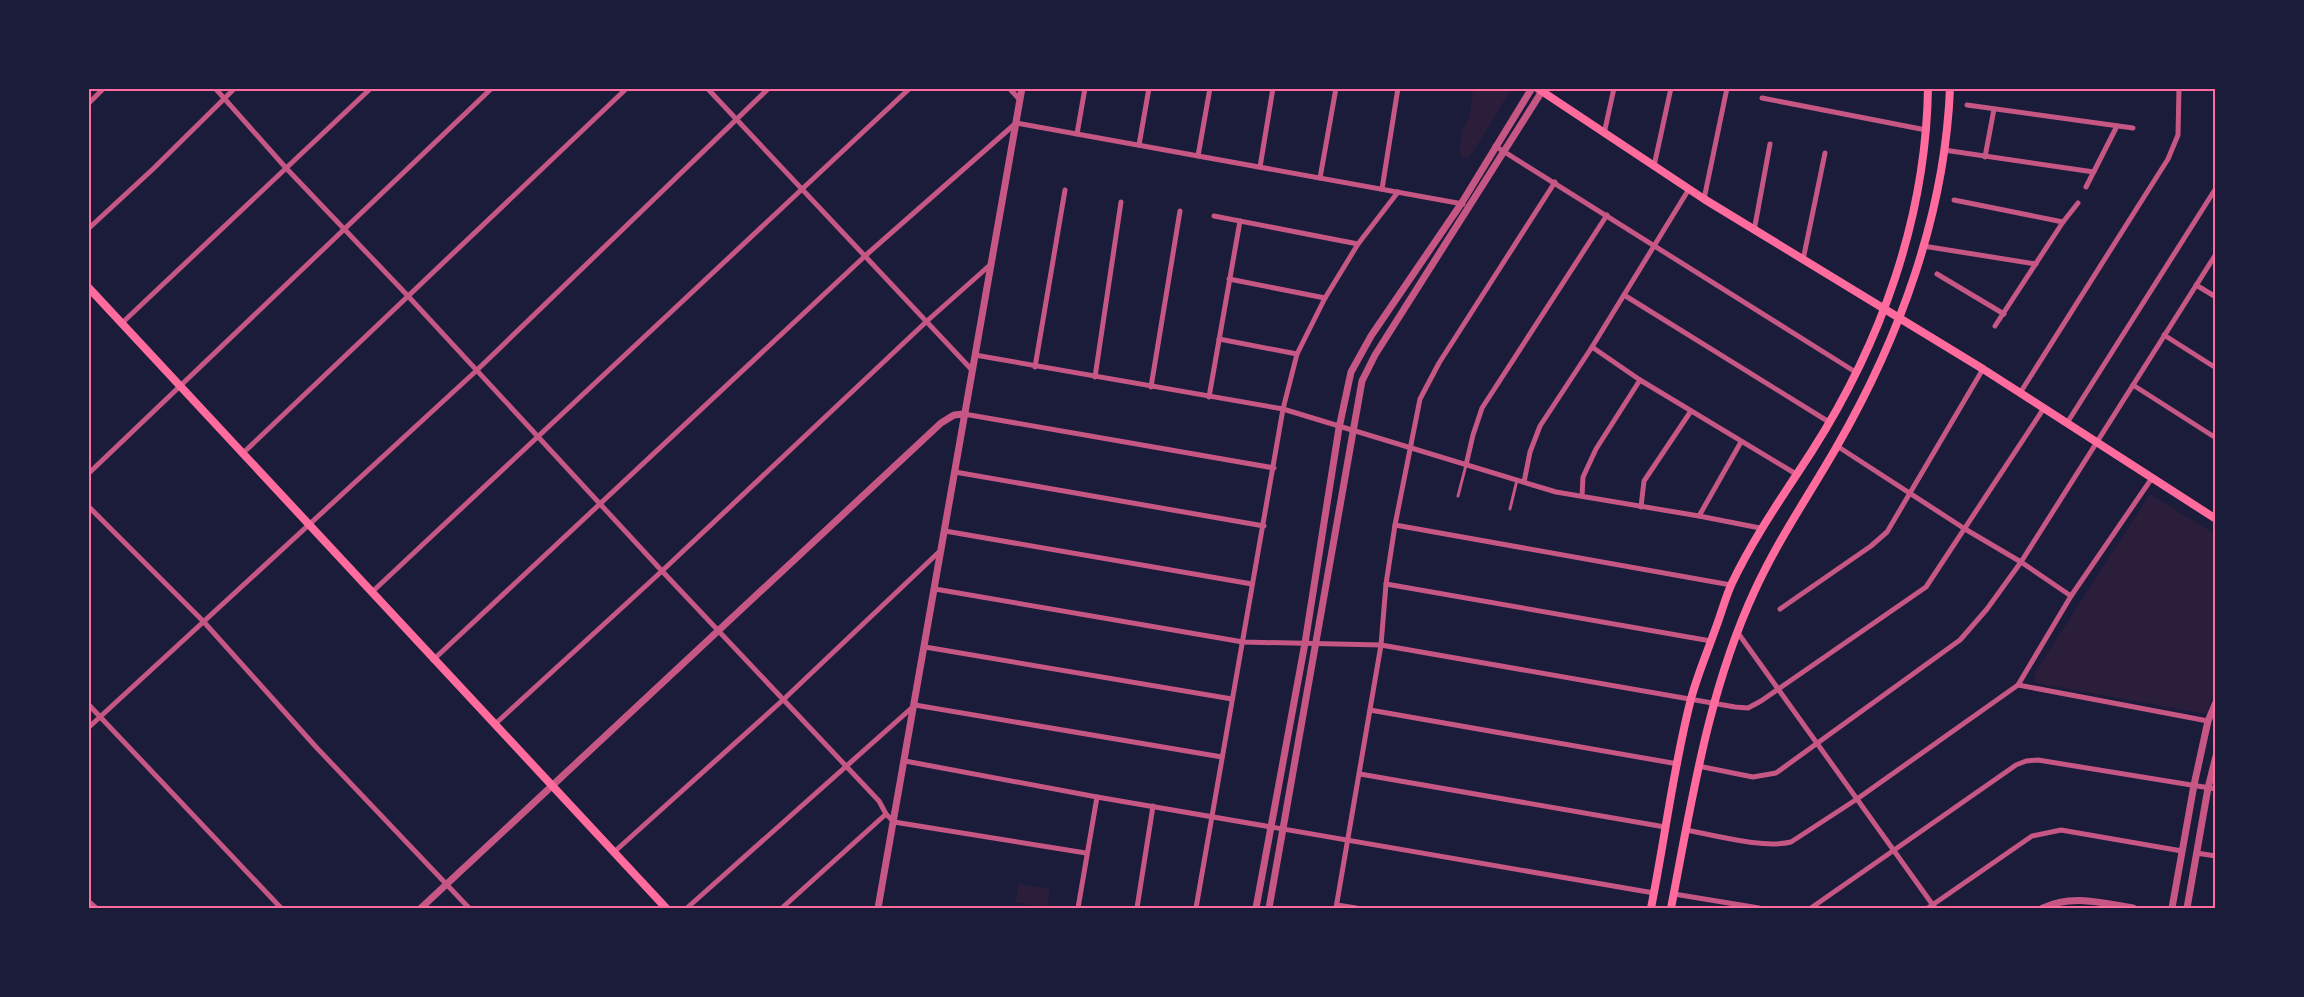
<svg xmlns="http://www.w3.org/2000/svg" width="2304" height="997" font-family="'Asap Condensed',sans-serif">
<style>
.green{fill:#2a1e3b}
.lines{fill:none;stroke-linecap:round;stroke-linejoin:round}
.service{stroke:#c65784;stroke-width:3}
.minor{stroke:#c65784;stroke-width:5}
.tertiary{stroke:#c65784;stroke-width:7}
.secondary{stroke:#ff6b9d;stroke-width:8}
.neatline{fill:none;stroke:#ff6b9d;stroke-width:2}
</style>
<rect width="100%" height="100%" fill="#1b1b3a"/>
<g class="green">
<path d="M 1473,89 L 1511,89 L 1475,149 L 1468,158 L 1463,158 L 1459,152 L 1462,130 L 1470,117 Z"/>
<path d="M 2150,494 L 2215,534 L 2215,692 L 2206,714 L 2041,684 L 2036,683 L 2034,674 Z"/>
<path d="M 1019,884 L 1050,889 L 1047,908 L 1015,902 Z"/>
</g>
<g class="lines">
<g class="service">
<path d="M 1458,496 L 1466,465"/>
<path d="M 1510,509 L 1517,480"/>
</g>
<g class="minor">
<path d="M 215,88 L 286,168 L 408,296 L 662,571 L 879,801 L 886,814 L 894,822 L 1086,853"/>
<path d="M 707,88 L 972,370"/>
<path d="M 1009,88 L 1020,100"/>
<path d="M 1762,98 L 1926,130"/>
<path d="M 88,104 L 104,88"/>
<path d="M 1967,105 L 2133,128"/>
<path d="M 1077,134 L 1085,88"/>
<path d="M 1604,134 L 1614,88"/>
<path d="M 1139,145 L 1149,88"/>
<path d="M 1495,146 L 1857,373"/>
<path d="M 1944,150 L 2094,172"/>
<path d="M 1198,156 L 1210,88"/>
<path d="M 1985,157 L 1994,109"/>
<path d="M 1654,166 L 1671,88"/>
<path d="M 1260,167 L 1273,88"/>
<path d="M 1320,178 L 1336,88"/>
<path d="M 2086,187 L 2117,126"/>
<path d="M 1382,189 L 1398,88"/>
<path d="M 1704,199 L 1727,88"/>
<path d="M 1954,200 L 2063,222"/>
<path d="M 1214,216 L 1358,244"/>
<path d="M 88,229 L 153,169 L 235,88"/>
<path d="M 1754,231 L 1770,144"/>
<path d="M 1923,246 L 2036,264"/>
<path d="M 1803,260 L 1825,153"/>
<path d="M 1937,274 L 2004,314"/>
<path d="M 1229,279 L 1325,298"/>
<path d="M 2196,285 L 2216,297"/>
<path d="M 1624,295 L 1829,422"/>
<path d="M 122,323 L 371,88"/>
<path d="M 1995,326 L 2063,222 L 2078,203"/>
<path d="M 2164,335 L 2216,368"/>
<path d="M 1219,339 L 1297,354"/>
<path d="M 1592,347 L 1640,380 L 1796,474"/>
<path d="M 975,355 L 1283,409 L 1556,492 L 1699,516 L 1760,528"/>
<path d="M 1035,367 L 1065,190"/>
<path d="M 1095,377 L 1121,202"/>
<path d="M 2133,385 L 2216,438"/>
<path d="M 1151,387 L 1180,211"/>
<path d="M 2020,393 L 2168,159 L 2178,135 L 2179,88"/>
<path d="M 1209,397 L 1240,221"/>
<path d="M 964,414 L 1274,468"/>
<path d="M 2067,423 L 2216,188"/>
<path d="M 1837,446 L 1965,529 L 2021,562 L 2071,596"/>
<path d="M 242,454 L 627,88"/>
<path d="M 1466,465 L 1473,435 L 1482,408 L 1607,215"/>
<path d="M 955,472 L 1264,526"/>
<path d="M 88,474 L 492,88"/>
<path d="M 1524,482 L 1530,452 L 1540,426 L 1592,347 L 1689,189"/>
<path d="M 1582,496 L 1583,477 L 1596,449 L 1640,380"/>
<path d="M 88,506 L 203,621 L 316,747 L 469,908"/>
<path d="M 1641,507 L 1644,481 L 1691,411"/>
<path d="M 1699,516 L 1741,442"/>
<path d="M 1395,525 L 1731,585"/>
<path d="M 945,531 L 1252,584"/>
<path d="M 1386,584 L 1711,641"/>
<path d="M 935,589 L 1243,642 L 1381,645 L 1735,707 L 1748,708 L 1761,701 L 1926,587 L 2044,408"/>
<path d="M 371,593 L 910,88"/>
<path d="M 1780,609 L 1871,546 L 1887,532 L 1983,369"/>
<path d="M 1738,633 L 1935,908"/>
<path d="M 925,647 L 1232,699"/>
<path d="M 433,660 L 865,256 L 1016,123 L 1463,204"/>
<path d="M 2018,685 L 2208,721"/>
<path d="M 88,704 L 281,908"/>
<path d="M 1370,710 L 1678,764"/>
<path d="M 494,725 L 662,571 L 927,321 L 990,265"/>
<path d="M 88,728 L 476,371 L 769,88"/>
<path d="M 905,761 L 1097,797 L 1654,893"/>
<path d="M 1698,766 L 1753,777 L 1776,773 L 1960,640 L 1987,609 L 2021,562 L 2216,254"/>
<path d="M 1360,774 L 1665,827"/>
<path d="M 1686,830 C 1715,835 1764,849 1791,842 L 1857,799 L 2018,685 L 2071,596 L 2152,478"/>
<path d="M 613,853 L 784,699 L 940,551"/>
<path d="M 2196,853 L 2216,856"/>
<path d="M 1674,894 L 1759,908"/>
<path d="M 88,901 L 96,908"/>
<path d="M 1337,905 L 1356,908"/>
<path d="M 687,908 L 915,705 L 1222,757"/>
<path d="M 782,908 L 886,814"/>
<path d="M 1078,908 L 1097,797"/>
<path d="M 1137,908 L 1153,806"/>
<path d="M 1196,908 L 1283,409 L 1297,354 L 1325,298 L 1358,244 L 1398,192"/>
<path d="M 1336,908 L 1381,645 L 1386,584 L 1395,525 L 1420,399 L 1439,363 L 1555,182"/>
<path d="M 1811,908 L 2016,765 L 2026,761 L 2038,760 L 2216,789"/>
<path d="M 1928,908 L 2032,836 L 2061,830 L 2182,851"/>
</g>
<g class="tertiary">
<path d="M 421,908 L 941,423 L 954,415 L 964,414"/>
<path d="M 878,908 L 1022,88"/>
<path d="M 1256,908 L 1305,643 L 1339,428 L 1351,372 L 1371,336 L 1461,204 L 1532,88"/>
<path d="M 1269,908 L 1362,381 L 1375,355 L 1544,88"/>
<path d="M 2043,908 C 2072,894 2102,903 2133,908"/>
<path d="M 2172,908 L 2194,785 L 2208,721 L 2216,702"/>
<path d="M 2187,908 L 2208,788 L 2216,756"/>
</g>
<g class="secondary">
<path d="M 1537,88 L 1704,199 L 1983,369 L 2216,519"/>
<path d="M 88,287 L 666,908"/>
<path d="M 1651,908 C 1665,839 1673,768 1691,699 C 1697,676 1707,653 1715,630 C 1721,615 1725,598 1732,583 C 1755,535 1783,496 1812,451 C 1881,343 1926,218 1928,88"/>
<path d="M 1671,908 C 1692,800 1708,691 1755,590 C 1778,540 1809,495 1836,448 C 1899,339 1945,215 1950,88"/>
</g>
</g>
<rect width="2304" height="997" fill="none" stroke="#1b1b3a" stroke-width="180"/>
<rect x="90" y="90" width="2124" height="817" class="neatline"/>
</svg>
